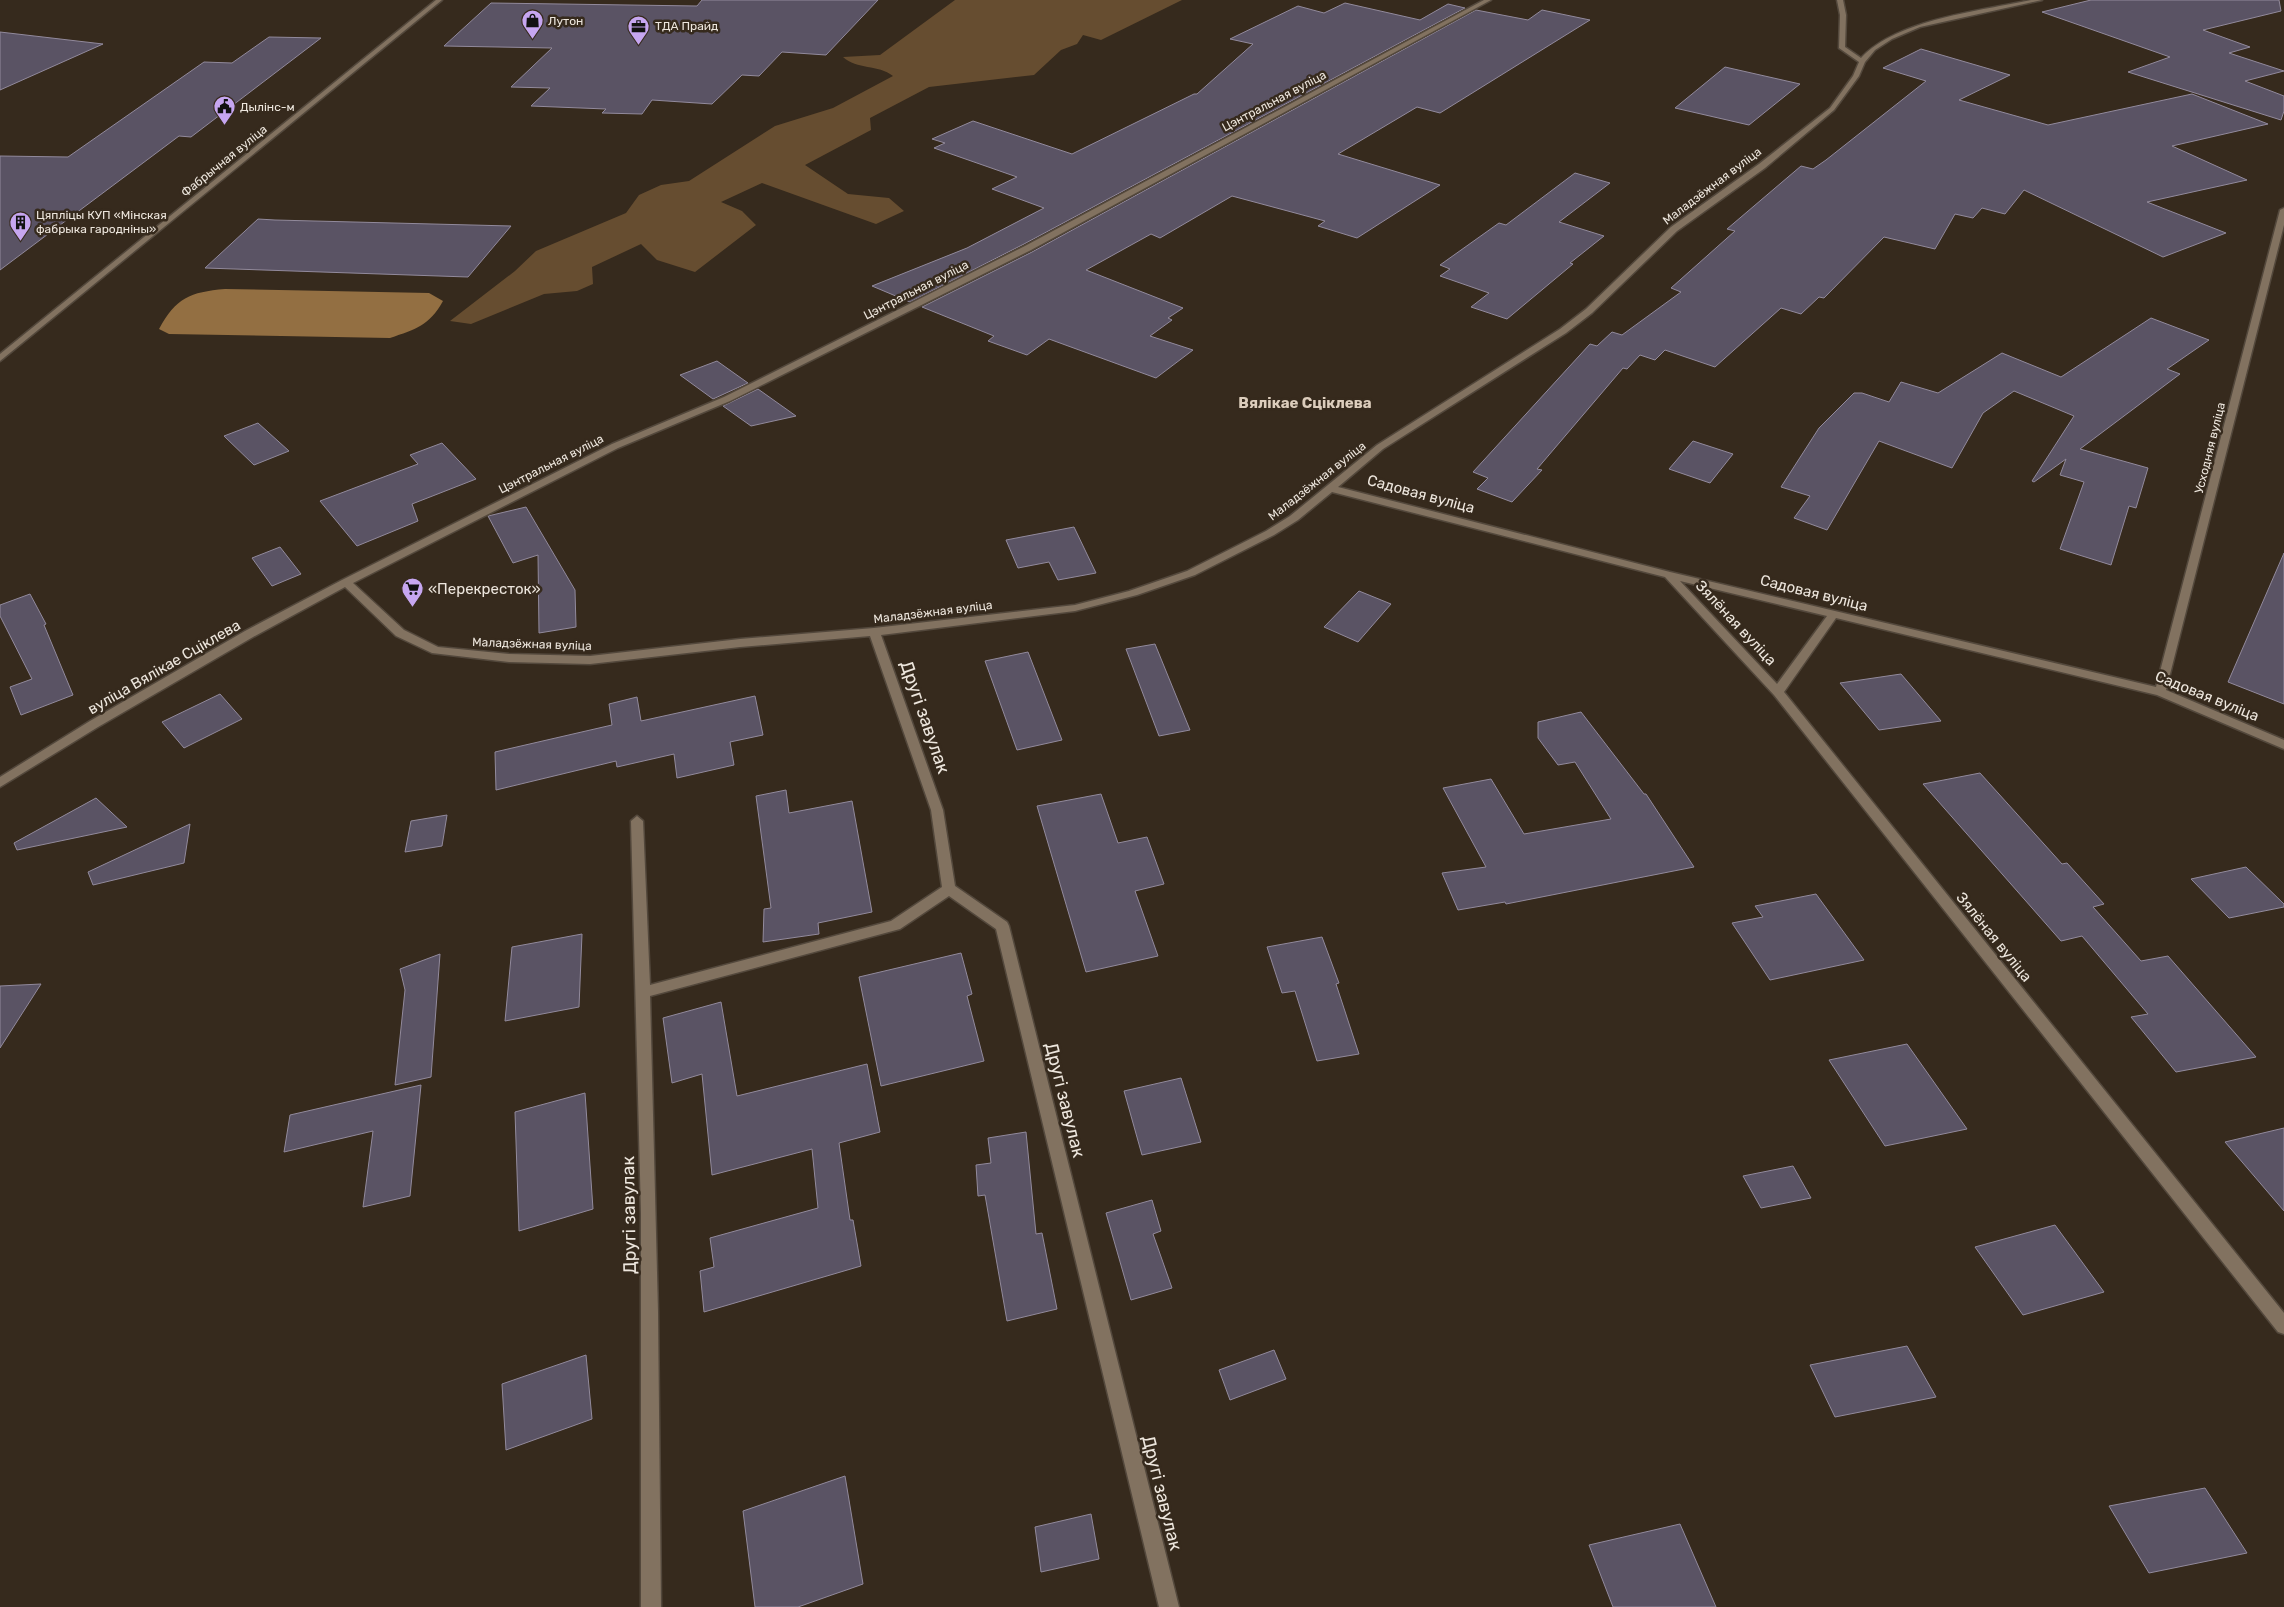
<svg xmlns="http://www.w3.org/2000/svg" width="2284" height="1607" font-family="Rubik,sans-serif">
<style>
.green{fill:#664d30}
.water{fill:#936f42}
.building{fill:#5a5364;stroke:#928a9c}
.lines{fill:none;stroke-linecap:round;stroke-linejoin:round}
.minor-casing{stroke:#53483c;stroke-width:3}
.minor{fill:#827260;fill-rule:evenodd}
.labels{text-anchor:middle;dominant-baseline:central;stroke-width:5;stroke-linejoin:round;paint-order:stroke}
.far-poi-label{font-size:12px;fill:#ede6dd;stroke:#362a1d;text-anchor:start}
.far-street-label{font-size:12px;fill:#ede6dd;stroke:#362a1d}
.far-quarter-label{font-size:15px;font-weight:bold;fill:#dccdbc;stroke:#362a1d}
.street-label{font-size:15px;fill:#ede6dd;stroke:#362a1d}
.poi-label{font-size:15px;fill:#ede6dd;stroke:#362a1d;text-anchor:start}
.near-street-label{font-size:18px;fill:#ede6dd;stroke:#362a1d}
</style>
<rect width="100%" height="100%" fill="#362a1d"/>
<path class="green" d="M 955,0 L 1182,0 L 1101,40 L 1083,35 L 1077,44 L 1061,50 L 1034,75 L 929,87 L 870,118 L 871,130 L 805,165 L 848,194 L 889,198 L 904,211 L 876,224 L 762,183 L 721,202 L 742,211 L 756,225 L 695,272 L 657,260 L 641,244 L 592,267 L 593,284 L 577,291 L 544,294 L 471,324 L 450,321 L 515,271 L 536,251 L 626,213 L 639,195 L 661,185 L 689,181 L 775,126 L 833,108 L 893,76 C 878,64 857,70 843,57 L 880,55 Z"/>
<path class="water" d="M 225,289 L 429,293 L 443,301 C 429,326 416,329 390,338 L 169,334 L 159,329 C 176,298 190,292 225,289 Z"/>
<g class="building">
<path d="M 702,0 L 878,0 L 826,55 L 782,52 L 759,76 L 742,75 L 712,104 L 652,100 L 642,114 L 602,113 L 606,109 L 531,106 L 550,88 L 511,87 L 552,48 L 444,46 L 491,3 L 697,6 Z"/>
<path d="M 2091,0 L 2279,0 L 2281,11 L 2203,30 L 2250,47 L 2229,53 L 2284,71 L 2245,81 L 2284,96 L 2284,111 L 2281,120 L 2128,72 L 2170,57 L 2042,12 Z"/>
<path d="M 1345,3 L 1420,20 L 1448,4 L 1465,8 L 1024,244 L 910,302 L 872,286 L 967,248 L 1044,208 L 992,189 L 1017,177 L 934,148 L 945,143 L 932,139 L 973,121 L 1072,154 L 1194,94 L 1197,94 L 1253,44 L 1230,39 L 1298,6 L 1324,13 Z"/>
<path d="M 1476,10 L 1528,20 L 1542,10 L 1590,20 L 1440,113 L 1417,107 L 1338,154 L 1440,185 L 1357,238 L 1318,226 L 1325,221 L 1232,196 L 1160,238 L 1151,234 L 1086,270 L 1183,308 L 1168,318 L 1172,320 L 1150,336 L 1193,350 L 1156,378 L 1049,339 L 1027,355 L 988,341 L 994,336 L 922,307 L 1032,252 Z"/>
<path d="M 0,32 L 103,44 L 0,90 Z"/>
<path d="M 269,37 L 321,38 L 191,137 L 179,136 L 0,270 L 0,156 L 68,157 L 204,62 L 232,63 Z"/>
<path d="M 1921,49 L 2010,75 L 1959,100 L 2048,125 L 2192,94 L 2268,124 L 2172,146 L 2247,180 L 2147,202 L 2226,233 L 2163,257 L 2024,190 L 2005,214 L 1982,208 L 1973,218 L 1955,214 L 1935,249 L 1884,237 L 1824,298 L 1819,297 L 1801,314 L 1781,308 L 1715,367 L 1665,350 L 1655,360 L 1640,355 L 1627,369 L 1623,368 L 1537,469 L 1542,470 L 1512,502 L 1477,489 L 1488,478 L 1473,472 L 1590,344 L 1597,346 L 1612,332 L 1622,335 L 1681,292 L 1671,288 L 1735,231 L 1727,229 L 1801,166 L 1813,169 L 1826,160 L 1926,81 L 1883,68 Z"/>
<path d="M 1725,67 L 1800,84 L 1749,125 L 1675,108 Z"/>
<path d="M 1575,173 L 1610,183 L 1559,222 L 1604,236 L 1570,263 L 1573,264 L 1507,319 L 1471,307 L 1489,293 L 1440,276 L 1450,269 L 1440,265 L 1499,223 L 1506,225 Z"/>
<path d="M 258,219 L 275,220 L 511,226 L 468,277 L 205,268 Z"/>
<path d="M 2151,318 L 2209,340 L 2167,369 L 2180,374 L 2080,449 L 2148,468 L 2136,508 L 2129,506 L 2111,565 L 2060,549 L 2084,482 L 2060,475 L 2066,459 L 2034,482 L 2032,481 L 2074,416 L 2014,391 L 1983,413 L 1952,468 L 1879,441 L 1827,530 L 1794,518 L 1810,496 L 1781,487 L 1819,428 L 1854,393 L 1862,393 L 1889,402 L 1901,382 L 1938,393 L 2002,353 L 2061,377 Z"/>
<path d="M 717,361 L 748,383 L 713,399 L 680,375 Z"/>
<path d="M 758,389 L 796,416 L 751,426 L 723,406 Z"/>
<path d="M 258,423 L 289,451 L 254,465 L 224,436 Z"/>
<path d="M 1693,441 L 1733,454 L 1710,483 L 1669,469 Z"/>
<path d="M 442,443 L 476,479 L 412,504 L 418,521 L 357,546 L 320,501 L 418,464 L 410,455 Z"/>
<path d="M 526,507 L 575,590 L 576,627 L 539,633 L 538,555 L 513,563 L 488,516 Z"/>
<path d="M 1074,527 L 1096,573 L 1058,580 L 1049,562 L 1018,568 L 1006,540 Z"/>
<path d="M 280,547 L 301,574 L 272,586 L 252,558 Z"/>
<path d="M 2284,553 L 2284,704 L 2228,682 Z"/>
<path d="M 1359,591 L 1391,604 L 1358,642 L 1324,627 Z"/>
<path d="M 30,594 L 46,624 L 44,625 L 73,695 L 21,715 L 10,687 L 32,679 L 0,616 L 0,605 Z"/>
<path d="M 1155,644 L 1190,730 L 1159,736 L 1126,649 Z"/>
<path d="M 1028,652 L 1062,740 L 1017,750 L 985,661 Z"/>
<path d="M 1901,674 L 1941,721 L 1879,730 L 1840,683 Z"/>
<path d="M 220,694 L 242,719 L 184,748 L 162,722 Z"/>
<path d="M 755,696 L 763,735 L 730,742 L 734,765 L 677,778 L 674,754 L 617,767 L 616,761 L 496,790 L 495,752 L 612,725 L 609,704 L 637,697 L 641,721 Z"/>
<path d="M 1581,712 L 1644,794 L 1646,794 L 1694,867 L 1506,904 L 1505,902 L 1458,910 L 1442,873 L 1486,867 L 1443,788 L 1491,779 L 1524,834 L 1611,819 L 1575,762 L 1558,765 L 1538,738 L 1538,722 Z"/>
<path d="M 1980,773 L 2062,864 L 2067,863 L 2104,904 L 2093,907 L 2141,961 L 2168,956 L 2256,1057 L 2176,1072 L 2131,1017 L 2148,1014 L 2082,936 L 2061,941 L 1923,784 Z"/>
<path d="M 786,790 L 789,813 L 852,801 L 872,912 L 818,923 L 819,934 L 763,942 L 764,909 L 771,908 L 756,796 Z"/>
<path d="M 1101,794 L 1118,843 L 1147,837 L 1164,884 L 1135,891 L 1158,956 L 1086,972 L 1037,806 Z"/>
<path d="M 96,798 L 127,827 L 17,850 L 14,843 Z"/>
<path d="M 447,815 L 442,846 L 405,852 L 411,821 Z"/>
<path d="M 190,824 L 184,863 L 93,885 L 88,872 Z"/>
<path d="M 2246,867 L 2284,904 L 2284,907 L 2229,918 L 2191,879 Z"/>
<path d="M 1816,894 L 1864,960 L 1770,980 L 1732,923 L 1763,917 L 1755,906 Z"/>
<path d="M 582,934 L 579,1007 L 505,1021 L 512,947 Z"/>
<path d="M 1322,937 L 1339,983 L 1336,984 L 1359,1054 L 1317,1061 L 1295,991 L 1282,993 L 1267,947 Z"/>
<path d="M 961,953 L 972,994 L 967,996 L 984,1061 L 881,1086 L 859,977 Z"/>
<path d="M 440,954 L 431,1077 L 395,1085 L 405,990 L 400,969 Z"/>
<path d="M 41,984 L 0,1048 L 0,986 Z"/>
<path d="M 721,1002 L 737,1096 L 867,1064 L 880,1132 L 839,1143 L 850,1220 L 853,1220 L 861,1266 L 704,1312 L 700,1271 L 714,1267 L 710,1238 L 818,1208 L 812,1149 L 712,1175 L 702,1074 L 672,1083 L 663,1018 Z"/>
<path d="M 1907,1044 L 1967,1129 L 1885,1146 L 1829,1060 Z"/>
<path d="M 1181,1078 L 1201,1142 L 1142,1155 L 1124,1091 Z"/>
<path d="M 421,1085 L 410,1196 L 363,1207 L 373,1131 L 284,1152 L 290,1115 Z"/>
<path d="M 585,1093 L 593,1209 L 519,1231 L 515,1112 Z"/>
<path d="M 2284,1128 L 2284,1211 L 2225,1142 Z"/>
<path d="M 1026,1132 L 1036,1234 L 1042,1233 L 1057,1309 L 1007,1321 L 985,1195 L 978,1196 L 976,1165 L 991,1163 L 988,1138 Z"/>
<path d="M 1793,1166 L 1811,1198 L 1761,1208 L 1743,1176 Z"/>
<path d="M 1152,1200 L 1161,1231 L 1153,1234 L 1172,1288 L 1131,1300 L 1106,1213 Z"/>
<path d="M 2055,1225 L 2104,1292 L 2023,1315 L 1975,1247 Z"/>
<path d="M 1907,1346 L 1936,1397 L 1835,1417 L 1810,1365 Z"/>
<path d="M 1274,1350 L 1286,1379 L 1230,1400 L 1219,1370 Z"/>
<path d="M 586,1355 L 592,1419 L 506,1450 L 502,1384 Z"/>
<path d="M 845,1476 L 863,1584 L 798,1607 L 755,1607 L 743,1511 Z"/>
<path d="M 2205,1488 L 2247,1553 L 2149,1573 L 2109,1506 Z"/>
<path d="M 1091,1514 L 1099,1559 L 1041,1572 L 1035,1527 Z"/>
<path d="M 1680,1524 L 1716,1607 L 1613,1607 L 1589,1545 Z"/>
</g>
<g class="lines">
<defs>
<g id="minor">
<path d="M 436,0 L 442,0 L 0,361 L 0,354 Z"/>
<path d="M 1484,0 L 1491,0 L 1031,250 L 730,401 L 618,448 L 353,583 L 404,630 L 438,647 L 509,654 L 590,656 L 740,639 L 874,628 L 1075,605 L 1129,591 L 1187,571 L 1266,531 L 1290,516 L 1377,445 L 1560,329 L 1586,309 L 1671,227 L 1759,164 L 1830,108 L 1853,76 L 1859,62 L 1839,48 L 1840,15 L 1837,0 L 1843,0 L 1846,15 L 1845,47 L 1861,58 C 1898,19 1980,11 2031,0 L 2042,0 L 1920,27 L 1892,39 L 1875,50 L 1865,62 L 1859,76 L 1834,110 L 1765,168 L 1677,231 L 1592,313 L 1566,333 L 1383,449 L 1338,487 L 1670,572 L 2156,687 L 2280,210 L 2284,208 L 2284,225 L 2166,690 L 2284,740 L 2284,749 L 2157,695 L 1836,618 L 1784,692 L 2284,1313 L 2284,1334 L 2278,1332 L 1774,695 L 1665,577 L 1332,492 L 1298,520 L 1274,535 L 1195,575 L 1137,595 L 1075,611 L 881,635 L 943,810 L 955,886 L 1007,922 L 1009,926 L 1179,1607 L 1159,1607 L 996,929 L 949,896 L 900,929 L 650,996 L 658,1312 L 661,1607 L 641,1607 L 641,1214 L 631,821 L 637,816 L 643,821 L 650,985 L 891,921 L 942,887 L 931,810 L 870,636 L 740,647 L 590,664 L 509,662 L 432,653 L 396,636 L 345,587 L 253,637 L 98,727 L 0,787 L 0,777 L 90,721 L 245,631 L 342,580 L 612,444 L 724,397 L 1025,246 ZM 1680,581 L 1827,616 L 1777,684 Z"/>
</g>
</defs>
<use href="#minor" class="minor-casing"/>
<use href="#minor" class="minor"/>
</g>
<defs>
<symbol id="shop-pin" viewBox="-11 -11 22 30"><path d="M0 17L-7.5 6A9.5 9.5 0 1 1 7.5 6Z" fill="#c6a6f0" stroke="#362a1d"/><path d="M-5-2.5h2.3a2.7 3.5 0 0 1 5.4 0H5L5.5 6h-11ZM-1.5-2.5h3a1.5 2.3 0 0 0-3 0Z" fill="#111"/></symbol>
<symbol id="office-pin" viewBox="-11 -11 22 30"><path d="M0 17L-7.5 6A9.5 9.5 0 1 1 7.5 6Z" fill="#c6a6f0" stroke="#362a1d"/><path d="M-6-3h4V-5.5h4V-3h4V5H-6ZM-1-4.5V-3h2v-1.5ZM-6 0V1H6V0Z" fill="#111"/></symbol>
<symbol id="civic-pin" viewBox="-11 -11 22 30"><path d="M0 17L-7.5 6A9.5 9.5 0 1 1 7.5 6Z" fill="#c6a6f0" stroke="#362a1d"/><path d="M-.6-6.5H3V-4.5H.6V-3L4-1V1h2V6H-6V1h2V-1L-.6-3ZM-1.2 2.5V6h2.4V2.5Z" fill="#111"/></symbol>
<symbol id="building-pin" viewBox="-11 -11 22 30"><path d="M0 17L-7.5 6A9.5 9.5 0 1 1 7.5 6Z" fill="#c6a6f0" stroke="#362a1d"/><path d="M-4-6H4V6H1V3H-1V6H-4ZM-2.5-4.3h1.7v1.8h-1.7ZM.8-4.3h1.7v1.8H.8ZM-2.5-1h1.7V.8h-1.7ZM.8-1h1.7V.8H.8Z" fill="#111"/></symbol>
<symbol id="supermarket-pin" viewBox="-11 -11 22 30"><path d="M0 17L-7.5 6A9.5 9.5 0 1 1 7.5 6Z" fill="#c6a6f0" stroke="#362a1d"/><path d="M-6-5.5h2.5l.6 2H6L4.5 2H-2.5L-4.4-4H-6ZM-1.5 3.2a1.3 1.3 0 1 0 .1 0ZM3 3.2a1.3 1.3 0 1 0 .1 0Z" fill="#111"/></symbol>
</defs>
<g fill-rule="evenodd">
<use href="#shop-pin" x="520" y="8" width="25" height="34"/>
<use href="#office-pin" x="626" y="14" width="25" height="34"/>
<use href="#civic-pin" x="212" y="94" width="25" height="34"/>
<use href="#building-pin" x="8" y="210" width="25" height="34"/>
<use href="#supermarket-pin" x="400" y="576" width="25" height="34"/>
</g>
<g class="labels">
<g class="far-poi-label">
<text x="548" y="21">Лутон</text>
<text x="655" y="26">ТДА Прайд</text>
<text x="240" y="107">Дылінс-м</text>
<text x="36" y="215">Цяпліцы КУП «Мінская<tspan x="36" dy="14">фабрыка гародніны»</tspan></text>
</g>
<g class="far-street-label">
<text transform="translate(1274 101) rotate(-28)">Цэнтральная вуліца</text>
<text transform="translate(224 161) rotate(-39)">Фабрычная вуліца</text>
<text transform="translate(1712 186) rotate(-37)">Маладзёжная вуліца</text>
<text transform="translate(916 290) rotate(-27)">Цэнтральная вуліца</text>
<text transform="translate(2210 448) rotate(-76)">Усходняя вуліца</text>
<text transform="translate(551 464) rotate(-27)">Цэнтральная вуліца</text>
<text transform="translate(1317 481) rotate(-38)">Маладзёжная вуліца</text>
<text transform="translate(933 612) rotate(-7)">Маладзёжная вуліца</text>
<text transform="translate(532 644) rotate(2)">Маладзёжная вуліца</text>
</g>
<g class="far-quarter-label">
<text x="1305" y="403">Вялікае Сціклева</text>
</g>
<g class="street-label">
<text transform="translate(1421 494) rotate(15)">Садовая вуліца</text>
<text transform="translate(1814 593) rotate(14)">Садовая вуліца</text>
<text transform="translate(1736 623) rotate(47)">Зялёная вуліца</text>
<text transform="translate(164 667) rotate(-30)">вуліца Вялікае Сціклева</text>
<text transform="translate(2207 696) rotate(22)">Садовая вуліца</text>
<text transform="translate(1994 937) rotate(51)">Зялёная вуліца</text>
</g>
<g class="poi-label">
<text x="428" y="589">«Перекресток»</text>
</g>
<g class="near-street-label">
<text transform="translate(925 717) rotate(71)">Другі завулак</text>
<text transform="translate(1065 1100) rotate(76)">Другі завулак</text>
<text transform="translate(629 1215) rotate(-91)">Другі завулак</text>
<text transform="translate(1162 1493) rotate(76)">Другі завулак</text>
</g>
</g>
</svg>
